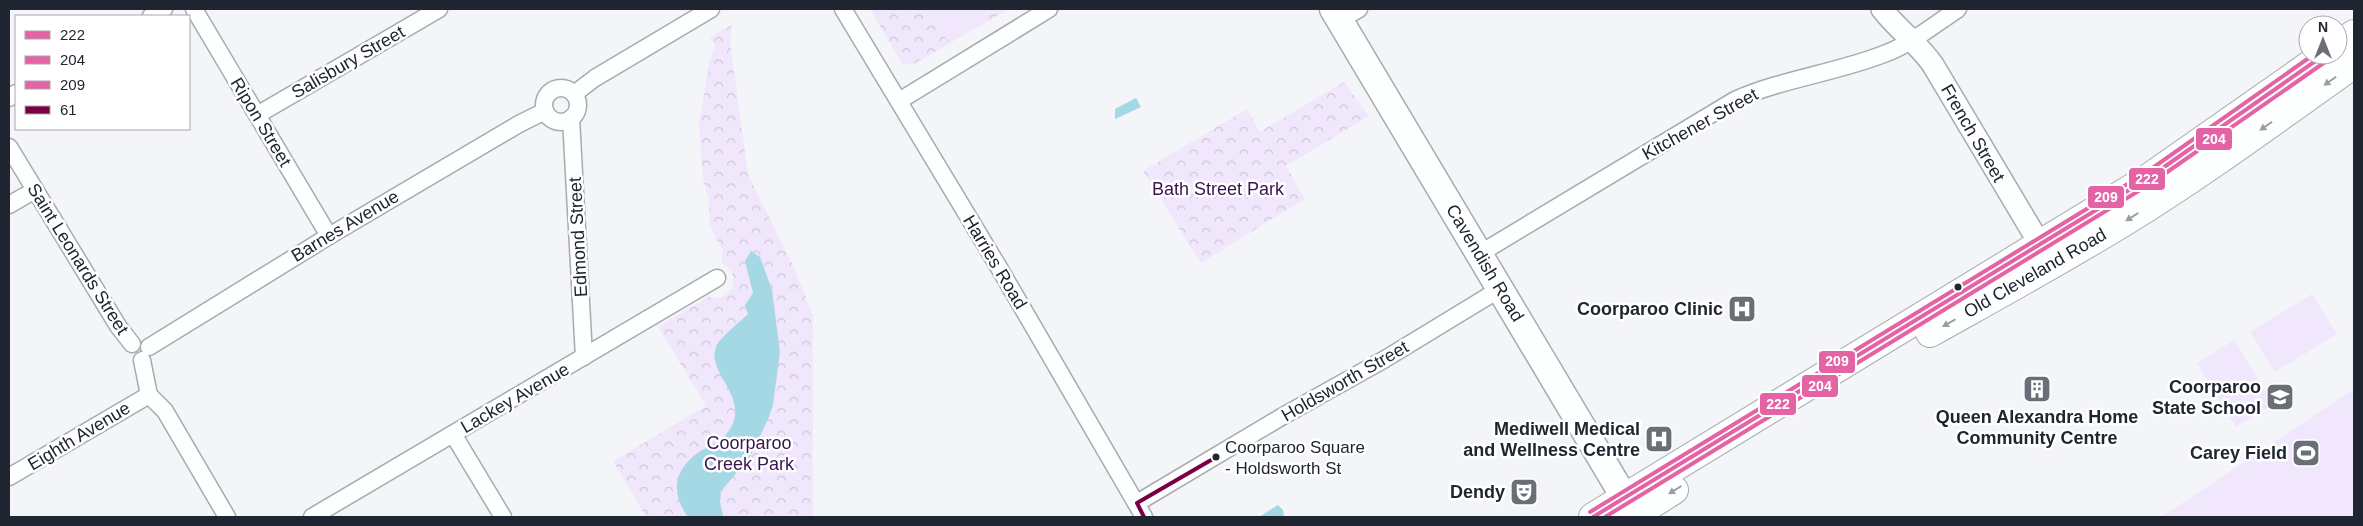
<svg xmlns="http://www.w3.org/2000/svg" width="2363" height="526" font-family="Helvetica,sans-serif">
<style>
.park{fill:url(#park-crowns)}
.pitch{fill:#f0e7fc}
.water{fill:#a4d8e4}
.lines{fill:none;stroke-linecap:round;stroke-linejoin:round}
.minor-casing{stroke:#a7abb0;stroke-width:19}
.tertiary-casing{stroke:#a7abb0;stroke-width:24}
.primary-casing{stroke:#a7abb0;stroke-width:29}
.trunk-casing{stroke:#a7abb0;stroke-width:30}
.minor{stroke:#fdfefe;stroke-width:16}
.tertiary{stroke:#fdfefe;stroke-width:21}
.primary{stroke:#fdfefe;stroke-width:26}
.trunk{stroke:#fdfefe;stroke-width:28}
.bus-1-casing{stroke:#fff;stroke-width:8}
.bus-2-casing{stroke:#fff;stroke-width:8}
.bus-3-casing{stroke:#fff;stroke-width:8}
.bus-4-casing{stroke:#fff;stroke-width:8}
.bus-1{stroke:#e463a4;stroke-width:4}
.bus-2{stroke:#e463a4;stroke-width:4}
.bus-3{stroke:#e463a4;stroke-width:4}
.bus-4{stroke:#7a0046;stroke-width:4}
.oneway{fill:#9a9da2}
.bus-dot{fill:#202631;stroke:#fff;stroke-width:2}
.labels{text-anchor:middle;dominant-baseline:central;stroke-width:5;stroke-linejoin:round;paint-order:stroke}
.bus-label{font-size:17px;fill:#202631;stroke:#fff;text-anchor:start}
.street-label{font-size:18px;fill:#202631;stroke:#fff}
.park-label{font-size:18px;fill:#391451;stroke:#fff}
.poi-label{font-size:18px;font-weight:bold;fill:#202631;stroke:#fff;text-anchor:end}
.line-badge{stroke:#fff;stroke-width:2}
.badge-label{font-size:14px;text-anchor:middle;font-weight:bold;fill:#fff}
</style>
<defs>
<pattern id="park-crowns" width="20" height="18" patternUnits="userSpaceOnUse" patternTransform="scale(1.25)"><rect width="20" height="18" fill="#f0e7fc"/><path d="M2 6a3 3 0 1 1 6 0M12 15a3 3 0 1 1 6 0" fill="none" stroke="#cec6d8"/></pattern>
</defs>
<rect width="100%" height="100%" fill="#f3f5f8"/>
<g class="park">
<path d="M 870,9 L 1009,9 L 914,64 L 902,64 Z"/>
<path d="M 732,25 L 730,42 L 748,175 L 791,261 L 813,315 L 813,517 L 646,517 L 613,461 L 706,406 L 658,327 L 708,297 C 720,300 727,297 733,286 L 732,271 L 721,262 L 723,251 L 710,227 L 709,201 L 703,178 L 699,125 L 709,64 L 715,46 L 710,37 Z"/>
<path d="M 1344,82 L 1369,116 L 1286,166 L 1305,199 L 1201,263 L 1143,171 L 1247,109 L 1260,132 Z"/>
</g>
<g class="pitch">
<path d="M 929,9 L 1001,9 L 947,40 Z"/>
<path d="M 2312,294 L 2337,334 L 2275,372 L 2250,332 Z"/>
<path d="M 2234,340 L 2273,404 L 2236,427 L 2197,363 Z"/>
<path d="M 2354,389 L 2354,517 L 2163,516 Z"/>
</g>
<g class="water">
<path d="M 1136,98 L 1141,107 L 1115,119 L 1115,109 Z"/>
<path d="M 751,251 L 760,257 L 772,290 L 780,352 L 773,405 L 769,417 L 750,457 L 721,491 L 720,502 L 723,517 L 688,517 C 670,493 674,469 699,452 C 710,445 723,441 730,429 C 750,397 706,373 716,347 C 720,337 740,322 748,314 L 745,305 L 753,293 L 745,261 Z"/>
<path d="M 1278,505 L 1283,510 L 1284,517 L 1259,517 Z"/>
</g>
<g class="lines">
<defs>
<g id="minor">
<path d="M 194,9 L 329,236"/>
<path d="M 843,9 L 998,266 L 1144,517"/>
<path d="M 151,16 L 164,9"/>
<path d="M 1340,20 L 1359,9"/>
<circle cx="561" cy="105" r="17"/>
<path d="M 574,94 L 595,78 L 711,9"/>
<path d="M 9,98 L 16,93"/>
<path d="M 899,101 L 1049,9"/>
<path d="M 257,115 L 439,9"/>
<path d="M 571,118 L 584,357"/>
<path d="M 9,147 L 118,326 L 132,344"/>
<path d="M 9,205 L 35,190"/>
<path d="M 1479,254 L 1735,100 C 1782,79 1835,73 1884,54 C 1911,44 1934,25 1958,9"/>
<path d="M 149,347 L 329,236 L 519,124 L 545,111"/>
<path d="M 142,360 L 149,395 L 165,411 L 227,517"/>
<path d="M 453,434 L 503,517"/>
<path d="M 9,477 L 149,395"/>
<path d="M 1137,503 L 1283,416 L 1385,359 L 1500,289"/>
<path d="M 312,517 L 717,278"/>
</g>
<path id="tertiary" d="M 1882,9 C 1898,30 1919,44 1933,65 L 2047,256"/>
<path id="primary" d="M 1333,9 L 1636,517"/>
<g id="trunk">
<path d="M 2338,45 L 2354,34"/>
<path d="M 1930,333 C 1996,296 2062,260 2127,220 C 2205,172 2279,117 2354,64"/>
<path d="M 1593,517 L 2147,179 L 2324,55"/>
<path d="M 1631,517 L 1674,490"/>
</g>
</defs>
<use href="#minor" class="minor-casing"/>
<use href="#tertiary" class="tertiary-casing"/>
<use href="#primary" class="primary-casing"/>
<use href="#trunk" class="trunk-casing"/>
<use href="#minor" class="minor"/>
<use href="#tertiary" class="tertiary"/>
<use href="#primary" class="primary"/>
<use href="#trunk" class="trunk"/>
<defs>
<path id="bus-1" d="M 1593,517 L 2147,179 L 2324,55"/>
<path id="bus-2" d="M 1605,517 L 2150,184 L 2328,60"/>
<path id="bus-3" d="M 1590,512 L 2144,174 L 2313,55"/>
<path id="bus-4" d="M 1144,517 L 1137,503 L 1218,456"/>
</defs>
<use href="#bus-1" class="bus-1-casing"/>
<use href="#bus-2" class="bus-2-casing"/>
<use href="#bus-3" class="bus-3-casing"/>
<use href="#bus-4" class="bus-4-casing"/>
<use href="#bus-1" class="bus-1"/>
<use href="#bus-2" class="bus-2"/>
<use href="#bus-3" class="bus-3"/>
<use href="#bus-4" class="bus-4"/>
</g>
<defs><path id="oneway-solid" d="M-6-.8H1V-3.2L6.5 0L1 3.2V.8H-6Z" transform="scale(1.25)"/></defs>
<g class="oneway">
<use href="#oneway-solid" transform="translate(2330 81) rotate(145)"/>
<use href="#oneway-solid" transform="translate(2266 126) rotate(145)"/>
<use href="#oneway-solid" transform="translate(2132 217) rotate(148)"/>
<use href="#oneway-solid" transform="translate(1949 323) rotate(150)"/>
<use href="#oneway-solid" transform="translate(1675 490) rotate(148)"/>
</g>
<defs>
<symbol id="hospital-square" viewBox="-11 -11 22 22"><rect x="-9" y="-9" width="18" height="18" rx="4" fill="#6a6e77" stroke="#fff"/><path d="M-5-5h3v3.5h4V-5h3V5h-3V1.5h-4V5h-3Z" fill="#fff"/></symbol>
<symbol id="building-square" viewBox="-11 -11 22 22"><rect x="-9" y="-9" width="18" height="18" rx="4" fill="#6a6e77" stroke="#fff"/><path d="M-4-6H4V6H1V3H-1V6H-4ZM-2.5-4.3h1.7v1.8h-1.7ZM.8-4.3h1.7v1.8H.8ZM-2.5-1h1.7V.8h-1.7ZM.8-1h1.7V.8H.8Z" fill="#fff"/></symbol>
<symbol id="school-square" viewBox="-11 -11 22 22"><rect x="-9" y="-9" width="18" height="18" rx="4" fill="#6a6e77" stroke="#fff"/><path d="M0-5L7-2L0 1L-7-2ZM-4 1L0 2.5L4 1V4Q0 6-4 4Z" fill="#fff"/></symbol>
<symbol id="stadium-square" viewBox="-11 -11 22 22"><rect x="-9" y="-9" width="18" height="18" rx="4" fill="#6a6e77" stroke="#fff"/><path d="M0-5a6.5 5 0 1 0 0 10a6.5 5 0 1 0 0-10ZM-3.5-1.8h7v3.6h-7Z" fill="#fff"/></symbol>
<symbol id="theatre-square" viewBox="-11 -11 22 22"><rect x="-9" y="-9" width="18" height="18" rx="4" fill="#6a6e77" stroke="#fff"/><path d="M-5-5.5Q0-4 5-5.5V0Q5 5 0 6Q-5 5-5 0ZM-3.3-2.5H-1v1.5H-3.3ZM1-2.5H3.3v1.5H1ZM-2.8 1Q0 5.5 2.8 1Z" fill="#fff"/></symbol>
</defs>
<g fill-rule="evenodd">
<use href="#hospital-square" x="1726" y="293" width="32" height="32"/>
<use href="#building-square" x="2021" y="373" width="32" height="32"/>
<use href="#school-square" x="2264" y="381" width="32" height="32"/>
<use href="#hospital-square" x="1643" y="423" width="32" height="32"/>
<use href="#stadium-square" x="2290" y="437" width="32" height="32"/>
<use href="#theatre-square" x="1508" y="476" width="32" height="32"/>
</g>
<g class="bus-dot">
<circle cx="1958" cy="287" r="4.5"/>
<circle cx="1216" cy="457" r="4.5"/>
</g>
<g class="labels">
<g class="bus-label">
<text x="1225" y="447">Coorparoo Square<tspan x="1225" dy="21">- Holdsworth St</tspan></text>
</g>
<g class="street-label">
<text transform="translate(348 62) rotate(-30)">Salisbury Street</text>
<text transform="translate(261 122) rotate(59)">Ripon Street</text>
<text transform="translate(1700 124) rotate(-29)">Kitchener Street</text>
<text transform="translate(1973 133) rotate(60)">French Street</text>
<text transform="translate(345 226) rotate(-31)">Barnes Avenue</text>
<text transform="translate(578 237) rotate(-93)">Edmond Street</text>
<text transform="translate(78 259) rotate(58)">Saint Leonards Street</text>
<text transform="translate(995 262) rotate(59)">Harries Road</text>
<text transform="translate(1485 263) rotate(59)">Cavendish Road</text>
<text transform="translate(2035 273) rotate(-30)">Old Cleveland Road</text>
<text transform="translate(1345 381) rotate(-30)">Holdsworth Street</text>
<text transform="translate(515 398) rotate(-30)">Lackey Avenue</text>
<text transform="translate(79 436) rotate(-31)">Eighth Avenue</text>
</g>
<g class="park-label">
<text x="1218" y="189">Bath Street Park</text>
<text x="749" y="443">Coorparoo<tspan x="749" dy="21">Creek Park</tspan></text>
</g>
<g class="poi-label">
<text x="1723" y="309">Coorparoo Clinic</text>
<text x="2261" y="387">Coorparoo<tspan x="2261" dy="21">State School</tspan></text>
<text x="2037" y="417" text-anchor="middle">Queen Alexandra Home<tspan x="2037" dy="21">Community Centre</tspan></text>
<text x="1640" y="429">Mediwell Medical<tspan x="1640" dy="21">and Wellness Centre</tspan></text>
<text x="2287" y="453">Carey Field</text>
<text x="1505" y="492">Dendy</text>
</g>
</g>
<g class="line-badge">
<rect x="2195" y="127" width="38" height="24" rx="5" fill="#e463a4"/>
<rect x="2128" y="167" width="38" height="24" rx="5" fill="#e463a4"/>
<rect x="2087" y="185" width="38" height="24" rx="5" fill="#e463a4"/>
<rect x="1818" y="350" width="38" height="24" rx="5" fill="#e463a4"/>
<rect x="1801" y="374" width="38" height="24" rx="5" fill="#e463a4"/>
<rect x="1759" y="392" width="38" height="24" rx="5" fill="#e463a4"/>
</g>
<g class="badge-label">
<text x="2214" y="144">204</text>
<text x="2147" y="184">222</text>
<text x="2106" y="202">209</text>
<text x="1837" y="366">209</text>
<text x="1820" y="391">204</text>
<text x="1778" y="409">222</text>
</g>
<rect width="2363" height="526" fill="none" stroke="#202631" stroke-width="20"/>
<rect x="15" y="15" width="175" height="115" fill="#ffffff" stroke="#a6a8ad"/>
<rect x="25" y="31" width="25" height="8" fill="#e463a4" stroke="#a6a8ad"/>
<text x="60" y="40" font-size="15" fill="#202631">222</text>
<rect x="25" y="56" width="25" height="8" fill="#e463a4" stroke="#a6a8ad"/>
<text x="60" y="65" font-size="15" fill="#202631">204</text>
<rect x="25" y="81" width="25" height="8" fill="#e463a4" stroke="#a6a8ad"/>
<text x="60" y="90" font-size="15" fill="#202631">209</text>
<rect x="25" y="106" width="25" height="8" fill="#7a0046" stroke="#a6a8ad"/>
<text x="60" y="115" font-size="15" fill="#202631">61</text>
<g transform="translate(2323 40)"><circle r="24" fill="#ffffff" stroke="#a6a8ad"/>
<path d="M0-4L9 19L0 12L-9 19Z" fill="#6a6e77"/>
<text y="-8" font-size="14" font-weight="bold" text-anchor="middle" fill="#202631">N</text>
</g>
</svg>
